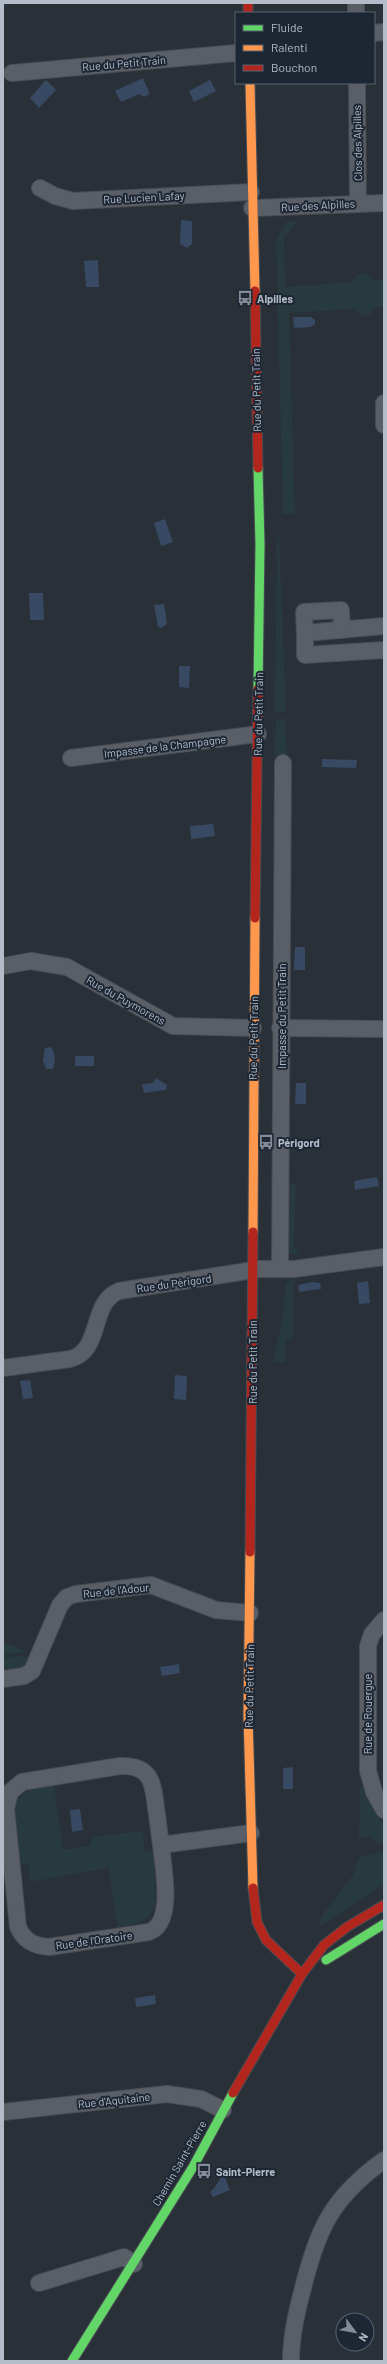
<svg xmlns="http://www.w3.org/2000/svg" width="387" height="2364" font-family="Barlow,sans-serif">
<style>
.green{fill:#273a3e}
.water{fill:#384963}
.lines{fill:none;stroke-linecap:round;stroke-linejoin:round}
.street-casing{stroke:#484c53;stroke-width:18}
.fast-casing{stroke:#484c53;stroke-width:11}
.slow-casing{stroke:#484c53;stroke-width:11}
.jam-casing{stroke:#484c53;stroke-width:11}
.street{stroke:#5a5e66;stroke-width:16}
.fast{stroke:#63d668;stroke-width:9}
.slow{stroke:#ff974d;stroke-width:9}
.jam{stroke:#b3261e;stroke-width:9}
.labels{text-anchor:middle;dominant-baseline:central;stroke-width:4;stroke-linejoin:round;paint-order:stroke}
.street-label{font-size:11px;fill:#b4bcc9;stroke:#1d2633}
.poi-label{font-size:11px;font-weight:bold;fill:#b4bcc9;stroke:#1d2633;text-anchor:start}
</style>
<rect width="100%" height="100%" fill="#2a3038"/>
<g class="green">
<path d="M 288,221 L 298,221 L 284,237 L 285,287 L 351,282 L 357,275 L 365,273 L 374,280 L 384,280 L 384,307 L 376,307 L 369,315 L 363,316 L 354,309 L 289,313 L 295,513 L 283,514 L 276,241 L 285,224 Z"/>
<path d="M 279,538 L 286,712 L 275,712 L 277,539 Z"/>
<path d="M 276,719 L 285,719 L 287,755 L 274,755 Z"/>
<path d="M 296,1184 L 294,1248 L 301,1255 L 287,1254 L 286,1185 Z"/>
<path d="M 299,1278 L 293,1284 L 293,1339 L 286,1339 L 285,1362 L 273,1362 L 283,1318 L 285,1286 L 290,1279 Z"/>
<path d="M 3,1642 L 29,1652 L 3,1655 Z"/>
<path d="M 18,1656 L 30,1658 L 21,1668 L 3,1670 L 3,1658 Z"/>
<path d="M 54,1785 L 63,1850 L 91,1845 L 91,1837 L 143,1831 L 145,1852 L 153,1851 L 156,1901 C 151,1922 136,1925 117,1927 L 109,1868 L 30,1882 L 28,1864 L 20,1865 L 14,1809 C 20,1789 36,1788 54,1785 Z"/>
<path d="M 360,1786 L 362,1786 L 384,1827 L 383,1843 L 379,1844 L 369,1836 L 359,1838 Z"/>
<path d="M 384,1851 L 384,1884 L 320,1926 L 321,1917 L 353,1875 L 359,1857 Z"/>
</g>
<g class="water">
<path d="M 143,78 L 150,94 L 144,97 L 139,94 L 121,102 L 115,91 Z"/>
<path d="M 46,80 L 56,90 L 39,108 L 30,98 Z"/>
<path d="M 210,80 L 216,91 L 194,102 L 189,91 Z"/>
<path d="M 181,220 L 192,221 L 192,244 L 187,248 L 180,244 Z"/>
<path d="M 98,260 L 99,287 L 86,287 L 84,261 Z"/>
<path d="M 293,317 L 311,317 L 315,320 L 315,324 L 310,327 L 294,328 Z"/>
<path d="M 165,519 L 173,542 L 161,546 L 154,523 Z"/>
<path d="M 29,593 L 43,593 L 44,620 L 30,620 Z"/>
<path d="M 164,604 L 167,624 L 161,628 L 158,627 L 154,605 Z"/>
<path d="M 179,666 L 190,666 L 189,688 L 179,687 Z"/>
<path d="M 322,759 L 357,760 L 356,768 L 322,767 Z"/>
<path d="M 213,824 L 215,836 L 191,839 L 190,826 Z"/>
<path d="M 295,947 L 305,947 L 305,970 L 294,970 Z"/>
<path d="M 51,1047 C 56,1055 55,1061 53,1069 L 46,1069 L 43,1060 L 45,1048 Z"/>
<rect x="75" y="1056" width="19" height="10"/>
<path d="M 156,1078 L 167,1085 L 166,1090 L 144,1093 L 142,1084 L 153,1083 Z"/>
<path d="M 296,1083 L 306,1083 L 306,1104 L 295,1104 Z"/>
<path d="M 377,1177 L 379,1186 L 355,1190 L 354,1181 Z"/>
<path d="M 368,1281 L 370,1303 L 359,1304 L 357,1283 Z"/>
<path d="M 312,1282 L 320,1283 L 321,1289 L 299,1292 L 298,1285 Z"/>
<path d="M 175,1375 L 187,1376 L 186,1400 L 174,1399 Z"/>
<path d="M 30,1380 L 33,1398 L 23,1399 L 20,1381 Z"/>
<path d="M 179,1664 L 180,1673 L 162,1676 L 160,1667 Z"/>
<path d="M 293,1767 L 293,1789 L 283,1789 L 283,1768 Z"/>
<path d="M 80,1809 L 83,1830 L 72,1832 L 70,1810 Z"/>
<path d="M 155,1995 L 156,2004 L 136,2007 L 135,1998 Z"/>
<path d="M 224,2175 L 230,2190 L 213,2197 L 210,2192 C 217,2187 220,2176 224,2175 Z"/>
</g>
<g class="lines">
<defs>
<g id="street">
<path d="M 356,3 L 356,13"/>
<path d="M 374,33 L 384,32"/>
<path d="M 12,73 L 236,53"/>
<path d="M 357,83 L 358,203"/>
<path d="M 40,188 L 55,196 L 73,201 L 251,192"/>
<path d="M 252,208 L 384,203"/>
<path d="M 384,403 L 384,425"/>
<path d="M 384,626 L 305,633 L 305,655 L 384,650"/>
<path d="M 305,633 L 304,612 L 341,610 L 342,630"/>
<path d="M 71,758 L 258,734"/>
<path d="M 3,966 L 31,961 L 67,967 L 173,1026 L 253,1028"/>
<path d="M 280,1028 L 384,1029"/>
<path d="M 280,1269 L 283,763"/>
<path d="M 3,1368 L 70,1359 C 103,1351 89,1303 119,1291 L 260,1269 L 294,1269 L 384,1257"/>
<path d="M 384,1620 L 372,1634 L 368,1646 L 368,1771 L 374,1792 L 384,1810"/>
<path d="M 3,1679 L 24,1676 L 32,1671 L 60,1605 L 67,1597 L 76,1594 L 151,1585 L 216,1610 L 250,1613"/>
<path d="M 161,1845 C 163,1867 175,1923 149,1932 L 49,1947 C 34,1946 24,1941 18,1927 L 6,1809 L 10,1792 L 22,1782 L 120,1766 C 151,1765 153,1782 156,1808 C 158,1820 159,1832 161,1845 L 251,1833"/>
<path d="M 3,2112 L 167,2094 L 201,2099 L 223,2110"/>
<path d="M 39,2283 L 124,2257 L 134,2264"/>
<path d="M 291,2361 C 291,2337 296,2314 302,2292 C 317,2230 331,2198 384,2160"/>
</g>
<g id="fast">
<path d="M 258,689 L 260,544 L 258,468"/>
<path d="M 326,1960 L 384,1924"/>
<path d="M 72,2361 L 193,2167 L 233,2093"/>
</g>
<g id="slow">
<path d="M 250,83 L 255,291"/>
<path d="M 253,1232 L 255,918"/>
<path d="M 250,1552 L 248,1716 L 253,1888"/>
</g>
<g id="jam">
<path d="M 248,3 L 248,13"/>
<path d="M 255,291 L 258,468"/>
<path d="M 255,918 L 258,689"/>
<path d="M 250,1552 L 253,1232"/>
<path d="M 253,1888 L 257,1922 L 266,1940 L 302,1974"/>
<path d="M 233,2093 L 302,1974 L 324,1945 L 347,1927 L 384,1905"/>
</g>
</defs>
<use href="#street" class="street-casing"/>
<use href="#fast" class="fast-casing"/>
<use href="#slow" class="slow-casing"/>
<use href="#jam" class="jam-casing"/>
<use href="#street" class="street"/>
<use href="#fast" class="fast"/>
<use href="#slow" class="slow"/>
<use href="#jam" class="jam"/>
</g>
<defs>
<symbol id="bus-bare" viewBox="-9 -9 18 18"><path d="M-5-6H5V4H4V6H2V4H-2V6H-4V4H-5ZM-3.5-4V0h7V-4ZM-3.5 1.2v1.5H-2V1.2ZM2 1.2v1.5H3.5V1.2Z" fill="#848b96" stroke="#1d2633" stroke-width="2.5" paint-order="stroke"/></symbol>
</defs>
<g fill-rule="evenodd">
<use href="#bus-bare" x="234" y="287" width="22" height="22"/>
<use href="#bus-bare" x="255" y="1131" width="22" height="22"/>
<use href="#bus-bare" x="193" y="2160" width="22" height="22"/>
</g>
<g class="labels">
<g class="street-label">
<text transform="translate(124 63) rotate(-5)">Rue du Petit Train</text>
<text transform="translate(357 143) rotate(-91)">Clos des Alpilles</text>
<text transform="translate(144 197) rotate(-3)">Rue Lucien Lafay</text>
<text transform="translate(318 205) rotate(-3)">Rue des Alpilles</text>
<text transform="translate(256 390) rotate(-91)">Rue du Petit Train</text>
<text transform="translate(258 714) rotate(-89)">Rue du Petit Train</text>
<text transform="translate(165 746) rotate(-7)">Impasse de la Champagne</text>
<text transform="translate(126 1000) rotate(29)">Rue du Puymorens</text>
<text transform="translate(281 1016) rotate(-90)">Impasse du Petit Train</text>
<text transform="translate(253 1038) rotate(-89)">Rue du Petit Train</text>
<text transform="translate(174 1283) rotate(-8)">Rue du Périgord</text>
<text transform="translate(252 1362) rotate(-90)">Rue du Petit Train</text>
<text transform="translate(116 1590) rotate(-6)">Rue de l'Adour</text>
<text transform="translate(249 1686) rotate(-89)">Rue du Petit Train</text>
<text transform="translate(367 1714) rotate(-90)">Rue de Rouergue</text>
<text transform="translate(94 1940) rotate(-8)">Rue de l'Oratoire</text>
<text transform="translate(114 2100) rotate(-6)">Rue d'Aquitaine</text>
<text transform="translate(179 2163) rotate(-60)">Chemin Saint-Pierre</text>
</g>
<g class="poi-label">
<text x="257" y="298">Alpilles</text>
<text x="278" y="1142">Périgord</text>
<text x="216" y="2171">Saint-Pierre</text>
</g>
</g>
<rect width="387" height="2364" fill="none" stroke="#b4bcc9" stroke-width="8"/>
<rect x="235" y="12" width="140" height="72" fill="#1d2633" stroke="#59626f"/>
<rect x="243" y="25" width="20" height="6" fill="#63d668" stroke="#59626f"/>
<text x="271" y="32" font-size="12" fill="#b4bcc9">Fluide</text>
<rect x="243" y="45" width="20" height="6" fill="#ff974d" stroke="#59626f"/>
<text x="271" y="52" font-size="12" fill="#b4bcc9">Ralenti</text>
<rect x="243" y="65" width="20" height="6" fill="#b3261e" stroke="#59626f"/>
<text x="271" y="72" font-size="12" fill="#b4bcc9">Bouchon</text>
<g transform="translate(355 2332) rotate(122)"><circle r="19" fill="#1d2633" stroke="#59626f"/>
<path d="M0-3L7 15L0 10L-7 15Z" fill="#848b96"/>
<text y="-6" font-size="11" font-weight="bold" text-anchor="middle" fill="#b4bcc9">N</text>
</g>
</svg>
